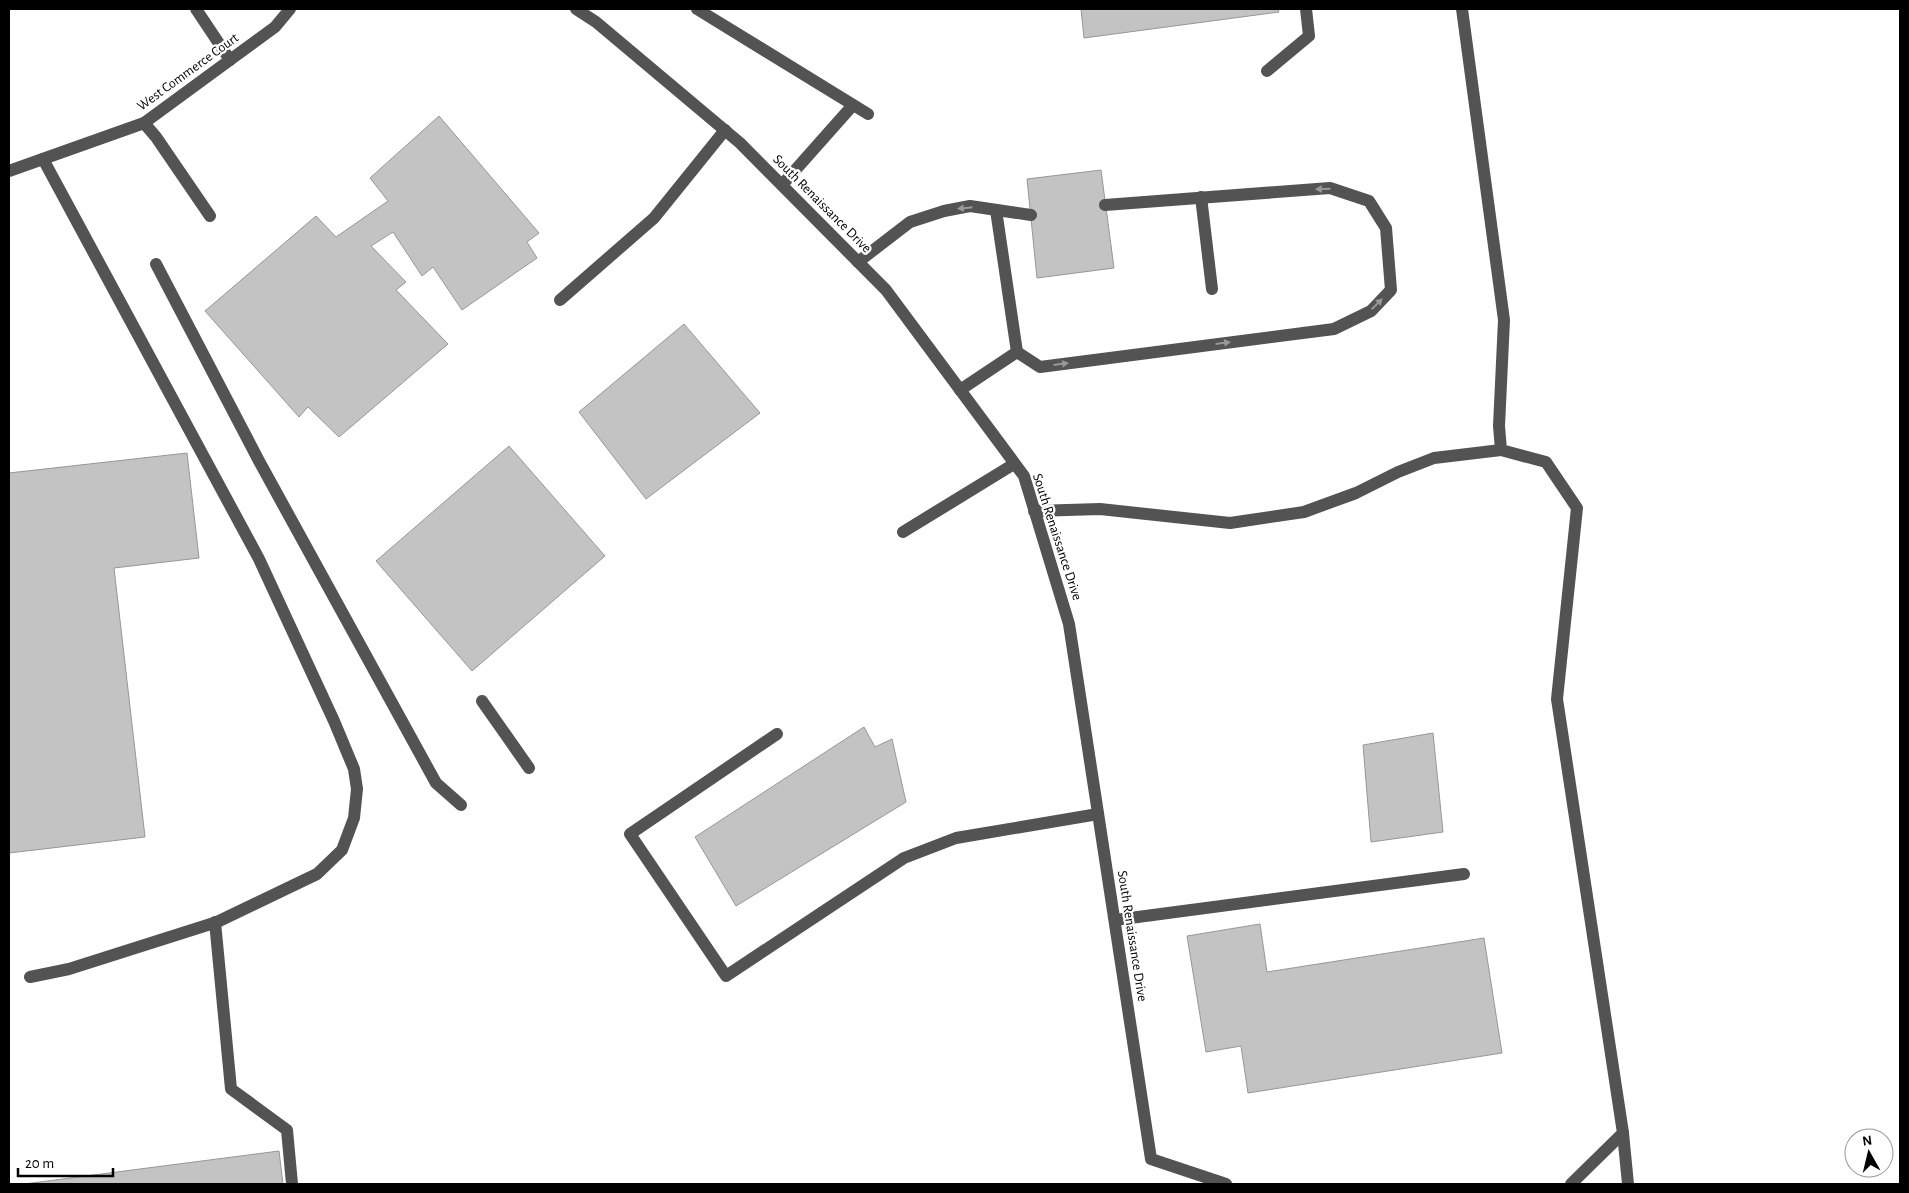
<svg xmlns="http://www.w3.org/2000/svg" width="1909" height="1193" font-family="'Alegreya Sans',sans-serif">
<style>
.building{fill:#c3c3c3;stroke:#979797}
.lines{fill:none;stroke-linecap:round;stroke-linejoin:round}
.minor{stroke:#535353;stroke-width:12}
.oneway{fill:#989898}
.labels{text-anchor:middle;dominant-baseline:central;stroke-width:4.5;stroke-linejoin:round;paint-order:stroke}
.street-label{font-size:14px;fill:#000;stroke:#fff}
</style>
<rect width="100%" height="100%" fill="#fff"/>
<g class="building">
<path d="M 1081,9 L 1278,9 L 1279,12 L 1084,38 Z"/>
<path d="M 439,116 L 539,233 L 527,242 L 537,258 L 462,310 L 433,267 L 422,276 L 393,232 L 371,246 L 406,282 L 396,290 L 448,344 L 339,437 L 308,407 L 299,417 L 205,311 L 316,216 L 336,237 L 388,201 L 370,178 Z"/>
<path d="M 1101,170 L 1114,268 L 1037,278 L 1027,179 Z"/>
<path d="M 684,324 L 760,413 L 646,499 L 579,412 Z"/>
<path d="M 509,446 L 605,556 L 472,671 L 376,561 Z"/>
<path d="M 187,453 L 199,558 L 114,568 L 145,837 L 9,853 L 9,473 Z"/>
<path d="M 864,727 L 875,747 L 892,739 L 906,802 L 736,906 L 695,837 Z"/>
<path d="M 1433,733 L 1443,832 L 1371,842 L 1363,745 Z"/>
<path d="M 1260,924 L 1267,972 L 1484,938 L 1502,1053 L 1248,1093 L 1241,1046 L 1206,1052 L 1187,936 Z"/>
<path d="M 279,1151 L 283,1184 L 24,1184 Z"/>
</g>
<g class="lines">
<g class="minor">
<path d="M 196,9 L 230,60"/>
<path d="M 576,9 L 596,22 L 740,143 L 886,290 L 1024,476 L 1069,624 L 1151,1159 L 1226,1184"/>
<path d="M 697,9 L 868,114"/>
<path d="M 1462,9 L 1504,320 L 1499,426 L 1501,450 L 1546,462 L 1577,508 L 1557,699 L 1623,1133 L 1571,1184"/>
<path d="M 1267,71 L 1309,36 L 1306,9"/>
<path d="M 144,123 L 156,137 L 210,216"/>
<path d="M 9,171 L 144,123 L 275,27 L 290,9"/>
<path d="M 782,185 L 853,105"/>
<path d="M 1201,197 L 1212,289"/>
<path d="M 858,262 L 910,222 L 944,211 L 970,206 L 1031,215"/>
<path d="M 156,264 L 259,461 L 436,783 L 461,805"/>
<path d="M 560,300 L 654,218 L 725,130"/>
<path d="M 1017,352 L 1040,367 L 1334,329 L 1371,311 L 1391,290 L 1386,228 L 1369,201 L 1330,188 L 1105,205"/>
<path d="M 960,390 L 1017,352 L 996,210"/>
<path d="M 1034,511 L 1100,509 L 1230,523 L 1304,512 L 1356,493 L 1398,472 L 1434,458 L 1501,450"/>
<path d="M 903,532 L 1014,464"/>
<path d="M 482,701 L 529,768"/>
<path d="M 777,734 L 630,834 L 726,976 L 904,858 L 956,838 L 1098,814"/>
<path d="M 1115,920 L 1464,874"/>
<path d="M 215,922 L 231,1089 L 287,1130 L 292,1184"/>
<path d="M 30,977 L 69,969 L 217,922 L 317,874 L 342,850 L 354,818 L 357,789 L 354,769 L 334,721 L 259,559 L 43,159"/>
<path d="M 1623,1133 L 1628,1184"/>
</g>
</g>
<defs><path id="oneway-solid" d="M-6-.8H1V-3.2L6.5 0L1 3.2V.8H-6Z" transform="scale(1.25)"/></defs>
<g class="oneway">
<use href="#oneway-solid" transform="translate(1323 189) rotate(178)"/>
<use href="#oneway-solid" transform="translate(965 208) rotate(174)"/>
<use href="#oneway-solid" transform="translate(1377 304) rotate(-45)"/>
<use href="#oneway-solid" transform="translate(1223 343) rotate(-7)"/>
<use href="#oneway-solid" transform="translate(1061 364) rotate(-7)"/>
</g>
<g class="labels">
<g class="street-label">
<text transform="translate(188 72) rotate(-36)">West Commerce Court</text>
<text transform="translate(822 204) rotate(45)">South Renaissance Drive</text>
<text transform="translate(1057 537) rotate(72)">South Renaissance Drive</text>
<text transform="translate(1132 936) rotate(81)">South Renaissance Drive</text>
</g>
</g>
<rect width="1909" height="1193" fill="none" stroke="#000000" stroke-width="20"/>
<g transform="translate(1869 1153) rotate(352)"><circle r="24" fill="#ffffff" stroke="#999999"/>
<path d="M0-4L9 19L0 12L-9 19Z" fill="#000000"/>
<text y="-8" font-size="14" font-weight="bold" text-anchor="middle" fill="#000000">N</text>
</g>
<path d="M18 1168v8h95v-8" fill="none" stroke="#000000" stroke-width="2.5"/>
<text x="25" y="1168" font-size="15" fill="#000000" stroke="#ffffff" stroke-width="4" paint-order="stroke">20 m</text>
</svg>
